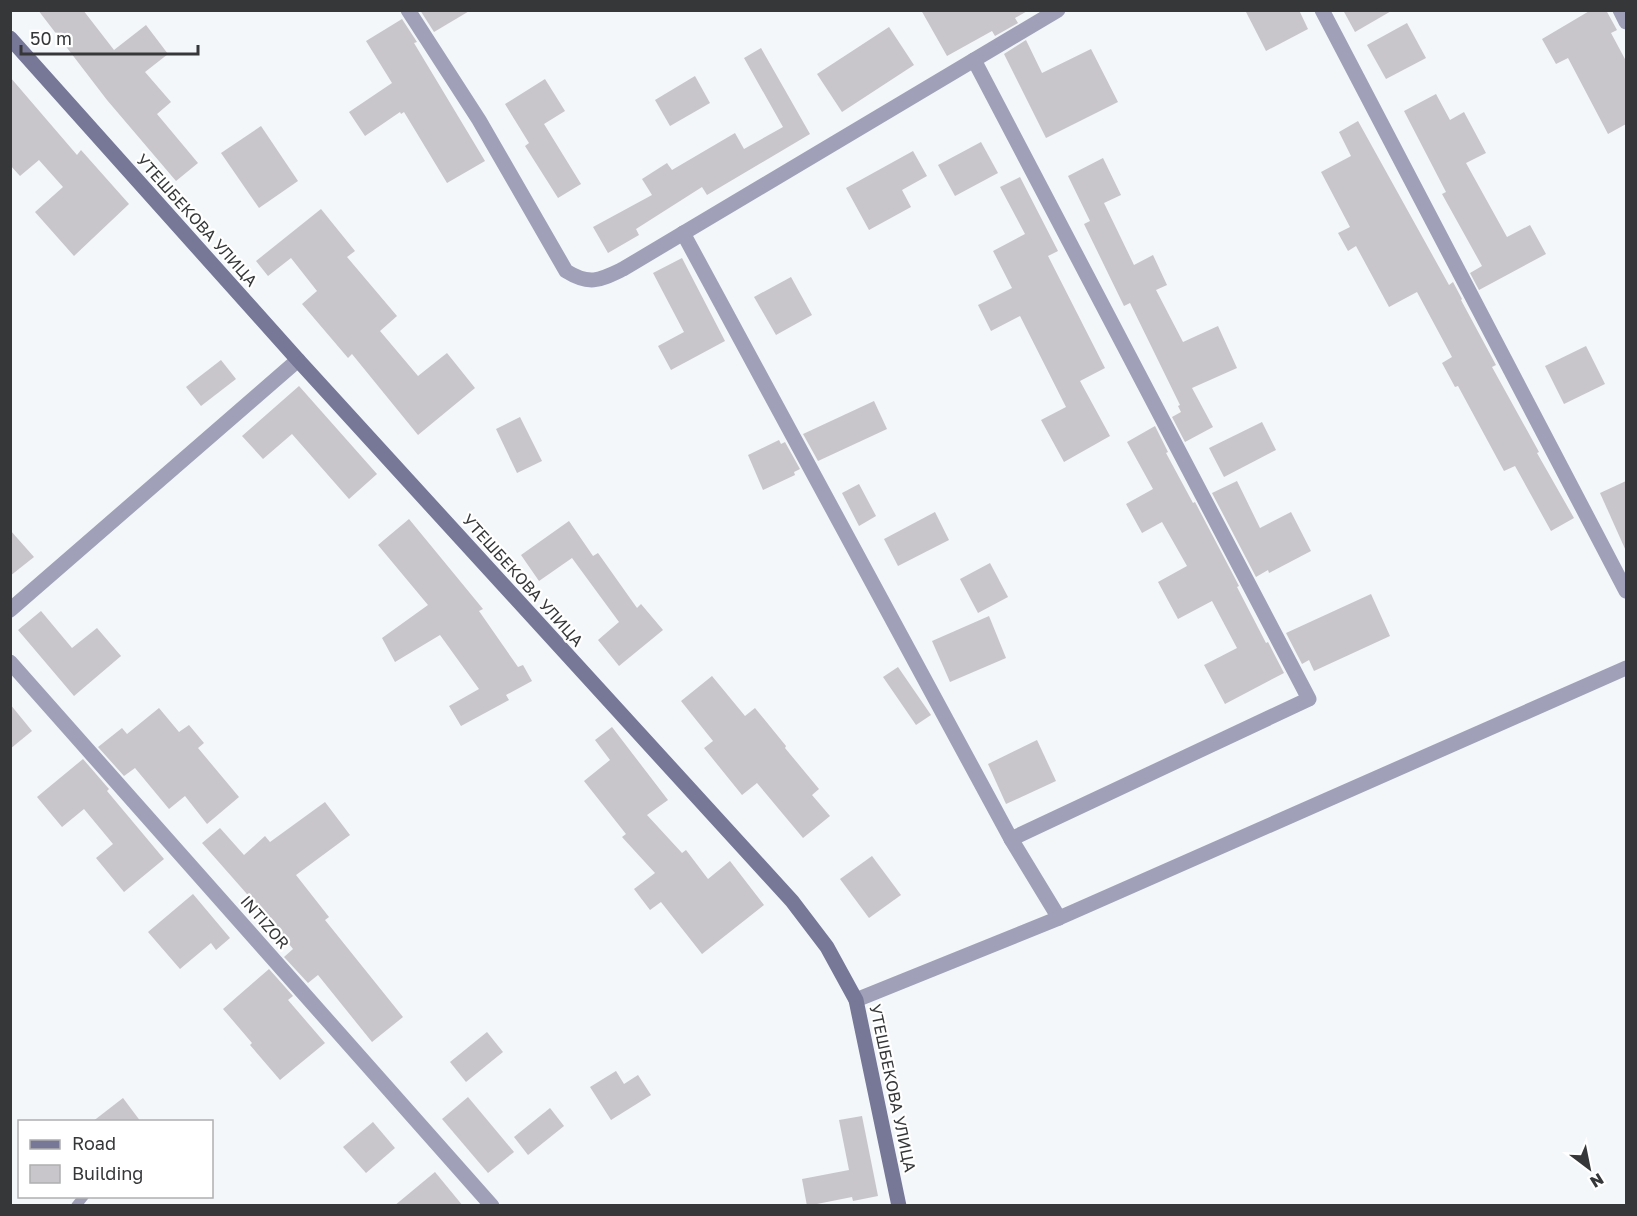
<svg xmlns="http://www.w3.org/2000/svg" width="1637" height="1216" font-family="'Golos Text',sans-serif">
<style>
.building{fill:#c8c6ca}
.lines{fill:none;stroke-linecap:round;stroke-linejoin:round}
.lane{stroke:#a0a0b8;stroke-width:10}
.street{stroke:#a0a0b8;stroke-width:15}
.secondary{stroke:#777798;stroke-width:15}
.labels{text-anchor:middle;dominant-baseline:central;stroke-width:4.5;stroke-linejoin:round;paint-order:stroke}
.street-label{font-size:16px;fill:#363739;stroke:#fff}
</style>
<rect width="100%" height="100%" fill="#f3f7fa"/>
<g class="building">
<path d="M 38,10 L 83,10 L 114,50 L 146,25 L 168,54 L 145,72 L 171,102 L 157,114 L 198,163 L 176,181 L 107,100 Z"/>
<path d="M 420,10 L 471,10 L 434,32 Z"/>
<path d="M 921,10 L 1029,10 L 1015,18 L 1018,23 L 995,36 L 992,31 L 947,56 Z"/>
<path d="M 1245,10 L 1299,10 L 1308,29 L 1266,51 Z"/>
<path d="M 1343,10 L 1393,10 L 1355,32 Z"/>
<path d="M 1591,10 L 1606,10 L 1617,30 L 1611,33 L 1626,61 L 1626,124 L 1608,134 L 1568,58 L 1556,64 L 1542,39 Z"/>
<path d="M 402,19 L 417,42 L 414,43 L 485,161 L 447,183 L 404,112 L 401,114 L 400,112 L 365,136 L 349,112 L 392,83 L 366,41 Z"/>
<path d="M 1407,23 L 1426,58 L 1386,79 L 1367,45 Z"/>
<path d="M 889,27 L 914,65 L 842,112 L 817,74 Z"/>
<path d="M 1026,40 L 1042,73 L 1091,49 L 1118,102 L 1046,138 L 1004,54 Z"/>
<path d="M 761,48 L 810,134 L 707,195 L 702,187 L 636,229 L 639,235 L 608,253 L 593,227 L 652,195 L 642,179 L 667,163 L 672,170 L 735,133 L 744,149 L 783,127 L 744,58 Z"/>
<path d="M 695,76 L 710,103 L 670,126 L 655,100 Z"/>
<path d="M 10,77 L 77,155 L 81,150 L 129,204 L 74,256 L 35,212 L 63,187 L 39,160 L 20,176 L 10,165 Z"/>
<path d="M 545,79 L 565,111 L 544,124 L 581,184 L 558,198 L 525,146 L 529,143 L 505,104 Z"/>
<path d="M 1436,94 L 1450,120 L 1464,112 L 1486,153 L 1466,163 L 1507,237 L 1530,225 L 1546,254 L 1479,290 L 1470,273 L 1482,266 L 1442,194 L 1446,192 L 1404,111 Z"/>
<path d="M 1358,121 L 1449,285 L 1453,282 L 1462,299 L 1461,300 L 1496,365 L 1492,367 L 1539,452 L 1537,453 L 1574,518 L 1551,531 L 1515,466 L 1504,471 L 1458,386 L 1455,387 L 1442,363 L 1452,357 L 1417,292 L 1389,307 L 1356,246 L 1348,251 L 1338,233 L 1350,227 L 1321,172 L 1351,156 L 1339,132 Z"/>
<path d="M 261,126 L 298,181 L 259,208 L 221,153 Z"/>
<path d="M 981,142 L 998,173 L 955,196 L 938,165 Z"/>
<path d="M 913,151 L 927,176 L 902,190 L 911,207 L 869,230 L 846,188 Z"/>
<path d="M 1103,158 L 1121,195 L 1104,203 L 1134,265 L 1153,255 L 1167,285 L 1156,290 L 1183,342 L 1218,326 L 1237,368 L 1192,388 L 1213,427 L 1185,442 L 1172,417 L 1181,412 L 1178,406 L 1180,405 L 1130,303 L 1124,306 L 1084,224 L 1090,221 L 1068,176 Z"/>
<path d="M 1020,177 L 1058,251 L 1048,256 L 1105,368 L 1080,381 L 1110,436 L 1064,462 L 1041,420 L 1066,407 L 1020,316 L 991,331 L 978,305 L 1012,288 L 993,251 L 1025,234 L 1000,187 Z"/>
<path d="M 321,209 L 355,251 L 347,257 L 397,316 L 380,331 L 418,376 L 447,353 L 475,388 L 418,435 L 352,354 L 348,358 L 302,304 L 317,291 L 291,258 L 268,276 L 256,261 Z"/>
<path d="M 682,258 L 725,341 L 671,370 L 658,346 L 684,332 L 653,273 Z"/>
<path d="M 791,277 L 812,315 L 776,335 L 754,297 Z"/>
<path d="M 1586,346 L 1605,384 L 1564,404 L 1545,366 Z"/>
<path d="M 221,360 L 236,379 L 201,406 L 186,387 Z"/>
<path d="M 299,386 L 377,474 L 349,499 L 292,434 L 263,459 L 242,436 Z"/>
<path d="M 874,401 L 887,429 L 818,461 L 803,434 Z"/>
<path d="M 520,417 L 542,461 L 517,473 L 496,429 Z"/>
<path d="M 1262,422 L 1276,450 L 1224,477 L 1209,448 Z"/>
<path d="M 1155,426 L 1168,452 L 1166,453 L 1193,503 L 1195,502 L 1239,586 L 1237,587 L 1266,643 L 1268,642 L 1284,673 L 1225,704 L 1204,665 L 1237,648 L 1212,601 L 1178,619 L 1158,582 L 1187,566 L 1162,522 L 1142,533 L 1126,504 L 1153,489 L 1127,442 Z"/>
<path d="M 779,440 L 781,444 L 785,442 L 800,469 L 794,472 L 795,475 L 763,490 L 748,455 Z"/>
<path d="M 1237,481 L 1260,528 L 1291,512 L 1311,551 L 1269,573 L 1268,570 L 1256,577 L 1212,493 Z"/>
<path d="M 1626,481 L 1626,551 L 1600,493 Z"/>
<path d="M 859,484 L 876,516 L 859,526 L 842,493 Z"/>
<path d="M 935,512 L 949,540 L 898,566 L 884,539 Z"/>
<path d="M 409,519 L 483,609 L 479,611 L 518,667 L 523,665 L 532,681 L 506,695 L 509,700 L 461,726 L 449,706 L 479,689 L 440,635 L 395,662 L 382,638 L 428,605 L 378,545 Z"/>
<path d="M 569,521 L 593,556 L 598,553 L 637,608 L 641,604 L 663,630 L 619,666 L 598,640 L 619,622 L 572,558 L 539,581 L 521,555 Z"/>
<path d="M 10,530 L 34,557 L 10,576 Z"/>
<path d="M 990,563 L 1008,597 L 978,613 L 960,579 Z"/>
<path d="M 1371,594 L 1390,636 L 1314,671 L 1309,660 L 1302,664 L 1286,633 Z"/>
<path d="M 41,611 L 72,648 L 97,628 L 121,656 L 74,696 L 18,630 Z"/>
<path d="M 989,616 L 1006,658 L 950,682 L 932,641 Z"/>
<path d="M 898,667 L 931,715 L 916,725 L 883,677 Z"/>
<path d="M 712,676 L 745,716 L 755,708 L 786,746 L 785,748 L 819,789 L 812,795 L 830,816 L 803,838 L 757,783 L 742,795 L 704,748 L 713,741 L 681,701 Z"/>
<path d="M 10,704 L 32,731 L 10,749 Z"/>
<path d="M 159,708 L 179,732 L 189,725 L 204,743 L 198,748 L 239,797 L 207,824 L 185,796 L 169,809 L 135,768 L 124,776 L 98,747 L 122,728 L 127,734 Z"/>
<path d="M 612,727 L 668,800 L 647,815 L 682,853 L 686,850 L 708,879 L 730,861 L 764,905 L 702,954 L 661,902 L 650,910 L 634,889 L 655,873 L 622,837 L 626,834 L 584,781 L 610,760 L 595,740 Z"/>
<path d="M 1037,740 L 1056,781 L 1006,804 L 988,764 Z"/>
<path d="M 83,759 L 109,789 L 107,791 L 164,859 L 124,892 L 96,858 L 113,844 L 84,809 L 62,827 L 37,797 Z"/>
<path d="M 325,802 L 350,835 L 296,875 L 329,917 L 325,920 L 403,1017 L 372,1042 L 318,975 L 308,983 L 284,957 L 293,949 L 255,901 L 254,902 L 202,843 L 220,828 L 244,855 L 265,836 L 270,842 Z"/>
<path d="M 872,856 L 901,895 L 869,918 L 840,879 Z"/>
<path d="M 193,894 L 230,938 L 216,950 L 211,943 L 180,969 L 148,932 Z"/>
<path d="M 269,969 L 293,996 L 288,1000 L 325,1043 L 280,1080 L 250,1045 L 252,1043 L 223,1009 Z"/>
<path d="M 487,1032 L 503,1052 L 466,1082 L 450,1062 Z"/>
<path d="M 616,1071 L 624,1084 L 638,1075 L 651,1095 L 611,1120 L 590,1087 Z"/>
<path d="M 468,1097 L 514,1152 L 488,1173 L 442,1119 Z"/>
<path d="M 123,1098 L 141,1122 L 92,1122 Z"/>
<path d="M 550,1108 L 564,1126 L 528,1155 L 514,1137 Z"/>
<path d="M 862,1116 L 878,1196 L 853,1201 L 852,1197 L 807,1206 L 802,1179 L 849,1170 L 839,1120 Z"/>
<path d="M 373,1122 L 395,1148 L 366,1173 L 343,1147 Z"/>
<path d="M 435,1172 L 463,1206 L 394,1206 Z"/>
</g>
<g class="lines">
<path class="lane" d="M 76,1206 L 84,1196"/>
<g class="street">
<path d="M 408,10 L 479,120 L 566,271 C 590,286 600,280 623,269 L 1058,10"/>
<path d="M 1322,10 L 1626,591"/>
<path d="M 1620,10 L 1626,22"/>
<path d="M 974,60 L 1309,699 L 1011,839"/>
<path d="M 683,233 L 1011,839 L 1059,918"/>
<path d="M 10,610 L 298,360"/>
<path d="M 10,662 L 492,1206"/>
<path d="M 856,1000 L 1059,918 L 1626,668"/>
</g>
<path class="secondary" d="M 10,38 L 298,360 L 792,901 L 827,947 L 856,1000 L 899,1206"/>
</g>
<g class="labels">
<g class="street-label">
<text transform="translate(197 220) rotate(48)">УТЕШБЕКОВА УЛИЦА</text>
<text transform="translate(523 580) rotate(48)">УТЕШБЕКОВА УЛИЦА</text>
<text transform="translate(265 922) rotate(49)">INTIZOR</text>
<text transform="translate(893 1088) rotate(78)">УТЕШБЕКОВА УЛИЦА</text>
</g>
</g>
<rect width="1637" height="1216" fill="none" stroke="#363739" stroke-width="24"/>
<rect x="18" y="1120" width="195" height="78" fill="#ffffff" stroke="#afafb0" stroke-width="1.5"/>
<rect x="30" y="1140" width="30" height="9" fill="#777798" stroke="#afafb0" stroke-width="1.5"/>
<text x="72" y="1150" font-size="18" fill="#363739">Road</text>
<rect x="30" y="1165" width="30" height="18" fill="#c8c6ca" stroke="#afafb0" stroke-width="1.5"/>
<text x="72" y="1180" font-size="18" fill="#363739">Building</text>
<g transform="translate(1589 1168) rotate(148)" stroke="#ffffff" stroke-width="4.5" paint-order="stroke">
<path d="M0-4.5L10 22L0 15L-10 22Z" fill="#363739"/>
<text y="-9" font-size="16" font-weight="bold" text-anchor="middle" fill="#363739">N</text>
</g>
<path d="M21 45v9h177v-9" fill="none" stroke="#363739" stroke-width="3"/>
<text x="30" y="45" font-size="18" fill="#363739" stroke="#ffffff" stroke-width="4.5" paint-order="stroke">50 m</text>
</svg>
